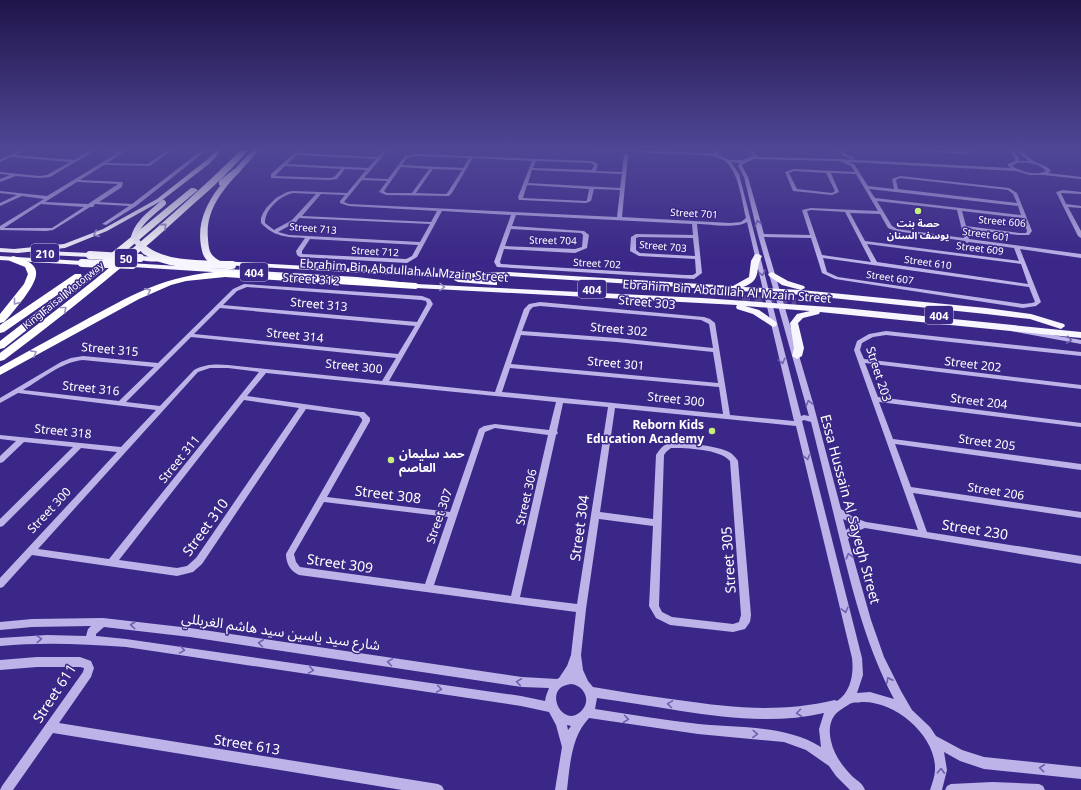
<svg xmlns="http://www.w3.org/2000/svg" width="1081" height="790" font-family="'Noto Sans','Noto Sans Arabic',sans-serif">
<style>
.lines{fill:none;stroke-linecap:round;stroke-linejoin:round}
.major-tunnel{stroke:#584799;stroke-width:8;stroke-dasharray:8 4.5;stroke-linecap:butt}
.minor{fill:#bdb3e8;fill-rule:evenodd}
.major{fill:#f7f5fe;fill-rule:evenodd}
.highway{fill:#fff;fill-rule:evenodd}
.major-bridge-far1{stroke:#f7f5fe;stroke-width:6}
.major-bridge{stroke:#f7f5fe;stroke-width:8}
.oneway{stroke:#6f5fae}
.oneway2{stroke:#9d93c3}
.oneway3{stroke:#998ec2}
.poi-dot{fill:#c5f178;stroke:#3b2787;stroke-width:1.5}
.labels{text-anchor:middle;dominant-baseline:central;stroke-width:3;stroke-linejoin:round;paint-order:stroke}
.far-street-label{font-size:10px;fill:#fff;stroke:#3b2787}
.far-poi-label{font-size:10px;font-weight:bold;fill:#fff;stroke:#3b2787}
.shield{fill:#3b2787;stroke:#c4bedb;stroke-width:1}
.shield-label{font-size:11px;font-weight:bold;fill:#fff}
.street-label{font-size:12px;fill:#fff;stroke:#3b2787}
.poi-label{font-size:12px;font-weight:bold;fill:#fff;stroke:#3b2787;text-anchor:end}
.near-street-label{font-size:14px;fill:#fff;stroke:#3b2787}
</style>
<rect width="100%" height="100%" fill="#3b2787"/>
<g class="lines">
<path class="major-tunnel" d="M 742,299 L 796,302"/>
<g class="minor">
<path d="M 21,150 L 26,150 L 16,155 L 74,160 L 91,150 L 96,150 L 50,177 L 39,178 L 16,176 L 0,182 L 0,179 L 10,175 L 0,174 L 0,172 L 39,176 L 47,175 L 70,162 L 11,157 L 0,162 L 0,159 Z"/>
<path d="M 100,150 L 127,150 L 107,163 L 148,164 L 167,150 L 172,150 L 150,166 L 104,165 L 80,180 L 123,182 L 122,187 L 99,202 L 132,204 L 202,150 L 207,150 L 136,206 L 106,225 L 102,224 L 129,206 L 95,204 L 93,207 L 90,207 L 53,230 L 46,231 L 0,230 L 0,226 L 44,199 L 22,196 L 0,206 L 0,203 L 17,195 L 0,193 L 0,191 L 47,196 L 118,153 ZM 77,182 L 78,182 L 118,184 L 88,204 L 45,202 ZM 41,204 L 84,207 L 52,228 L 4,228 Z"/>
<path d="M 298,150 L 302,150 L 299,153 L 378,157 L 384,150 L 388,150 L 364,178 L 388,179 L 405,156 L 415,154 L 592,161 L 598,164 L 596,171 L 622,172 L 624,155 L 626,154 L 628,155 L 622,217 L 730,223 L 741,222 L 746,218 C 742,202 739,173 726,162 C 720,157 712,156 705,155 L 599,151 L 597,150 L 633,150 L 705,153 L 714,154 L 716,150 L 720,150 L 718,154 C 727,162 742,162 753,156 L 753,155 L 745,150 L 750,150 L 756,153 L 757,157 L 839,159 L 1011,168 L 1008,166 L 1008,164 L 1015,161 L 1015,158 L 1008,150 L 1012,150 L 1019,158 L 1019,161 L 1029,161 L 1016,150 C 1024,150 1028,158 1035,162 C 1041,165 1046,165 1051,171 L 1048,173 L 1081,177 L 1081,179 L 1043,175 L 1030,175 L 1016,171 L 848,162 L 854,164 L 868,186 L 894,189 L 892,179 L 900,176 L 1009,188 L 1017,193 L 1032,231 L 1029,235 L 1019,235 L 966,229 L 969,239 L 1081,254 L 1081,258 L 1020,249 L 1041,302 L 1036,306 L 1023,308 L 835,279 L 822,273 L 811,238 L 764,237 L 813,403 L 841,509 L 853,517 L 866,522 L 918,530 L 854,350 L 857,341 L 869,334 L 886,331 L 1081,352 L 1081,356 L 886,335 L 873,337 L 862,343 L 860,350 L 864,359 L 1081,385 L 1081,389 L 865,363 L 878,397 L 1081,423 L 1081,427 L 879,402 L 893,439 L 1081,464 L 1081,470 L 895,444 L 911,487 L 1081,512 L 1081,518 L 913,493 L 927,532 L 1081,556 L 1081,564 L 865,528 L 855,532 L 848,539 L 871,620 L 884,657 L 901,691 L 912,710 L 930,727 L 936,736 L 962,750 L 984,757 L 1081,767 L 1081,779 L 984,769 L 960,761 L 944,752 L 947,770 L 942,790 L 930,790 C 932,784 935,776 935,769 C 936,735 894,700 861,702 C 859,703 855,702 852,703 C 849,704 845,707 842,709 C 830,716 828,728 831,741 C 834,755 843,767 853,777 C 858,781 863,784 865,790 L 850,790 L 836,776 L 829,766 L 806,750 L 784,742 L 698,734 L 589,718 C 571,737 570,765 567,790 L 555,790 L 562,747 L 556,725 L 549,712 L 521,706 L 126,647 C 84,644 42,642 0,646 L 0,638 L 47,635 L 86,636 L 88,629 L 91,626 L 32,627 L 0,630 L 0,622 L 32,619 L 103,618 L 190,628 L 522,677 L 557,679 L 559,678 L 567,666 L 571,655 L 576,612 L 299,575 C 290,571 286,563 286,554 L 362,421 L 362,419 L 359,416 L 306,409 L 202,564 L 193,572 L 177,576 L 32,555 L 3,587 L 0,588 L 0,578 L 117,452 L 81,448 L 3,526 L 0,527 L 0,519 L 73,447 L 24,442 L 3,462 L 0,463 L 0,456 L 16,441 L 0,439 L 0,435 L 121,447 L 156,410 L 18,393 L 0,403 L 0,398 L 61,362 L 71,358 L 83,356 L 158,363 L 233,289 L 244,284 L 422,296 L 430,299 L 433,304 L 389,381 L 495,392 L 524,309 L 529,304 L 540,302 L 704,317 L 710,319 L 715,323 L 730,415 L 794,421 L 747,222 C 736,229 709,224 697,224 L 702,273 L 694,279 L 497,267 L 494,262 L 511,215 L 442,211 L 417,257 L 407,263 L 300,257 L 297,255 L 296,251 L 305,238 C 287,237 274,237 261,223 L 261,218 L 263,213 L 267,207 L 276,198 L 287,192 L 293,191 L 347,193 L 366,170 L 345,169 L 337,179 L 330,180 L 271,178 L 271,174 ZM 297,155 L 376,159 L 368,168 L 287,164 ZM 415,156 L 418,156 L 469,158 L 463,168 L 402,165 L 407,158 ZM 473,158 L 532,161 L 518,197 L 519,200 L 521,200 L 586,203 L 591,201 L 594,189 L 620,190 L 617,217 L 349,204 L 344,202 L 362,180 L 387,181 L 379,192 L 386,195 L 449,196 L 452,193 ZM 754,159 L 839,161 L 851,166 L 855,172 L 794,169 L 785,172 L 793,191 L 832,195 L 839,192 L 831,173 L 856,174 L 878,211 L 811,208 L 802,210 L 810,235 L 764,234 L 748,177 L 742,166 L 743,164 ZM 536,161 L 591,163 L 594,165 L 592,170 L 533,168 ZM 731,162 L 739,163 L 738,166 L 744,177 L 758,235 L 809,416 L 804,415 L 801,416 L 739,174 ZM 1017,163 C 1028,162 1039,163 1046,171 C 1036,176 1022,172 1012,166 ZM 285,166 L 341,169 L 334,177 L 330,178 L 275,176 ZM 401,167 L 429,169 L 412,193 L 387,193 L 384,191 ZM 433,169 L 462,170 L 448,192 L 446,194 L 416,193 ZM 532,170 L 622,174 L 620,188 L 528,183 ZM 794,171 L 826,173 L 835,191 L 832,193 L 797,189 L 789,173 ZM 900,178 L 1008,190 L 1013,194 L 1017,203 L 898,189 L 896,180 ZM 527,185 L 589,189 L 587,200 L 586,201 L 523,198 ZM 869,189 L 1018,206 L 1021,215 L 875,198 ZM 293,193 L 316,194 L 292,220 L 274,230 L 265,223 C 265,209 280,196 293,193 ZM 321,194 L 345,195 L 340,201 L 340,203 L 349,206 L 437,211 L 431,222 L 302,216 ZM 877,201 L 957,210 L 964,238 L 897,229 L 892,226 ZM 811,210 L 845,212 L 871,262 L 822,255 L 807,211 ZM 962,211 L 1023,218 L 1027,231 L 1026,233 L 1019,233 L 966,226 ZM 850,213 L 880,214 L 888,228 L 896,231 L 965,241 L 967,243 L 969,242 L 1014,248 L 1019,261 L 865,241 ZM 516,215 L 692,224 L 693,235 L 636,234 L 631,237 L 630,251 L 639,256 L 695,259 L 696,273 L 693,275 L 685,275 L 501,264 L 500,262 L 504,249 L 575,253 L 587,248 L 589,235 L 584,231 L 512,226 ZM 299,218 L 430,224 L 420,242 L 289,235 L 278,232 L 296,222 ZM 511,229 L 581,233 L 583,235 L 582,247 L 575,249 L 505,246 ZM 639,237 L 693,238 L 695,256 L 640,253 L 636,250 L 636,238 ZM 310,239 L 418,245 L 412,256 L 406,259 L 302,254 L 302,251 ZM 867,244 L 1021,264 L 1028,284 L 877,262 ZM 823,258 L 1029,287 L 1035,302 L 1032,303 L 1023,304 L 838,277 L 827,272 ZM 247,287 L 421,300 L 426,301 L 427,304 L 417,322 L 223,305 L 237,291 ZM 540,306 L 701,320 L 709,324 L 713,348 L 617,338 L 522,331 L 530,310 L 533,307 ZM 220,308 L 415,326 L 398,354 L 194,334 ZM 521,335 L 617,342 L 713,352 L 718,383 L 511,364 ZM 191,337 L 396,358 L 382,381 L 228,365 C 216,364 205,364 194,370 L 160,406 L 126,402 ZM 83,360 L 154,367 L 119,401 L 23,390 C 42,379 61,362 83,360 ZM 210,368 L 228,368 L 259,372 L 109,559 L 38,549 L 198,372 ZM 510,368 L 719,387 L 723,414 L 502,392 ZM 266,373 L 556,402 L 549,430 L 495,424 L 484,426 L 479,429 L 450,512 L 327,497 L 370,421 L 370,418 L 364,412 L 361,412 L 247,396 ZM 244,400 L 299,408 L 196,558 L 187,566 L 177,568 L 119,560 ZM 563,403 L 608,407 L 577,604 L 520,597 L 556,435 L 558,433 L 557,431 ZM 615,408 L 796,426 L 852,658 C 854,673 851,692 837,701 L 835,700 C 779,713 734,708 678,700 C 649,696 621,692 593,687 L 588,681 L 583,670 L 581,655 L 586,609 L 599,519 L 653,526 L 649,606 L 656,618 L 670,625 L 733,632 L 745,629 L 750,622 L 751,615 L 738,461 C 736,458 733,454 729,452 C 720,447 677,440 667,444 C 662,446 659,450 656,455 L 653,519 L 600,512 ZM 804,420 L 811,422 C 821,463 831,503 841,544 C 854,597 868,650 894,699 L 870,692 L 857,693 L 863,675 L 862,658 L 802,421 ZM 495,428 L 548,435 L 511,596 L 434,585 L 485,432 ZM 671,448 C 686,448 720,449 730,461 L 741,615 L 739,622 L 733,624 L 672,617 L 662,612 L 659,606 L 664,455 L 666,452 ZM 324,502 L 448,517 L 425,584 L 300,567 L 296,562 L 294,554 ZM 843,519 L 856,525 L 849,528 L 846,530 ZM 104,627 L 190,637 L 522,687 L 549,688 L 546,696 L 545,701 L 521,696 L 126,639 L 96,636 L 96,634 ZM 571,684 C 583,685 591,699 583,709 C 564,733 540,687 571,684 ZM 597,698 C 625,702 653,706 681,711 C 728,718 777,724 824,713 L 819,729 L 821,747 C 786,725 739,728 699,724 C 664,720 629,714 595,709 ZM 567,725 L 571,726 L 568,730 Z"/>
<path d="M 838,150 L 842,150 L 845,154 L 855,158 L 853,159 L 843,156 Z"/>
<path d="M 920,150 L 965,152 L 968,151 L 968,150 L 972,150 L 972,152 L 965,154 L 922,151 Z"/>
<path d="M 1063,190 L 1081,192 L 1081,194 L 1061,193 L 1066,204 L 1081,206 L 1081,208 L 1068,207 L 1081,231 L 1081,238 L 1078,236 L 1056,192 Z"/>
<path d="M 1013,328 L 1081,340 L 1081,344 L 1011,331 L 1010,330 L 1011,329 Z"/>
<path d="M 37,657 L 80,657 L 91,661 L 94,668 L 91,677 L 59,723 L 438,784 L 442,786 L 444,790 L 402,790 L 53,733 L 13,790 L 0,790 L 2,786 L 83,672 L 84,668 L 80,667 L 37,667 L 0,670 L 0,660 Z"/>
<path d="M 992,782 L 1039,784 L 1043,786 L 1045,790 L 945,790 L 947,786 L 951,784 Z"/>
</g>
<g class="major">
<path d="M 216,150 L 222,150 L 209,164 L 161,201 L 107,231 L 65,248 L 18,253 L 0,252 L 0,248 L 14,249 L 64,244 L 103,229 L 157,199 L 209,158 Z"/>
<path d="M 253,150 L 259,150 C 237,177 204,201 208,239 C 209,252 210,255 220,261 L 450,274 L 508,272 L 733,286 L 749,277 L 751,261 L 755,254 L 758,254 L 762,256 C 754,270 763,280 743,287 L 801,290 L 782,285 L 769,276 L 768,274 L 772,272 L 788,281 L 804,286 L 805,288 L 801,290 L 986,308 L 1031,314 L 1064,324 L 1065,326 L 1061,329 L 1030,319 L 986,314 L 803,295 L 508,276 L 461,278 L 497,281 L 497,285 L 494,285 L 458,282 L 454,280 L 456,278 L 223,265 C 219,264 213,264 209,262 C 203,258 202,251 201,246 C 194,206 228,176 253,150 Z"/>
<path d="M 45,251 L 90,253 L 94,255 L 90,257 L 48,255 L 44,253 Z"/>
<path d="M 0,256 L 82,261 L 86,263 L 82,265 L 0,260 Z"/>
<path d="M 137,256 L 163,257 L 167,259 C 161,263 142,262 136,258 Z"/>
<path d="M 129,263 L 357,277 L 416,284 L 702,298 L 844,308 L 1081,332 L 1081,338 L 820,312 L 819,314 L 803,318 L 798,323 L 804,348 L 802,356 L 797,359 L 792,356 L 794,348 L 790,323 L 797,314 L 810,311 L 745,306 L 759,310 L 776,322 L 777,324 L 776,326 L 773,327 L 753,314 L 737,309 L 736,307 L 737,305 L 416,288 L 357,281 L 132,267 L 128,265 Z"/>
</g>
<g class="highway">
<path d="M 241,150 L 248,150 C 228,175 202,196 178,218 C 123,268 64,315 4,360 L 0,361 L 0,353 C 84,290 166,224 241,150 Z"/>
<path d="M 234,169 L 240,169 L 241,171 L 225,185 L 219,185 L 219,181 Z"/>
<path d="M 191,188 L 194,188 L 198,190 L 114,261 L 4,348 L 0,349 L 0,341 L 76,282 L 4,332 L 0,333 L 0,325 L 75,274 L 81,274 L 82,277 Z"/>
<path d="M 13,256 C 44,264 40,276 24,298 C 17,306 11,315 4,322 L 0,323 L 0,314 L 24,284 L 28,274 L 25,267 L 10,261 L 8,259 Z"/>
<path d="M 225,271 L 416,283 L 421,286 L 416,289 L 225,277 L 186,281 L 171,285 L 139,299 L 0,375 L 0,367 C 26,352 53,338 80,323 C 132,295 164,275 225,271 Z"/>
</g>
<path class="major-bridge-far1" d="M 146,251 L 140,246 L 134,237 C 138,222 152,213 163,203"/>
<g class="major-bridge">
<path d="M 145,250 C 168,267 205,264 232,265"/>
<path d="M 90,255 L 140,258"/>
<path d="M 82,263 L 132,265"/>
</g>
</g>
<defs><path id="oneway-chevron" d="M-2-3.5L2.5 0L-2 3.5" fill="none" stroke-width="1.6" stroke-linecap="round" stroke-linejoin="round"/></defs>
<g class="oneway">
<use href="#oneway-chevron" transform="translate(758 223) rotate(-105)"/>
<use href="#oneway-chevron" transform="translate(762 273) rotate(78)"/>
<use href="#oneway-chevron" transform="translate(1069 340) rotate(8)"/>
<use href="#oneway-chevron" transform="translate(782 361) rotate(76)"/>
<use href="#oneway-chevron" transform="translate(809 403) rotate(-105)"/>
<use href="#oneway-chevron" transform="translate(807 457) rotate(76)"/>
<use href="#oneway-chevron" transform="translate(849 556) rotate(-105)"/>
<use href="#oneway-chevron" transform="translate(845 610) rotate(76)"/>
<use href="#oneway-chevron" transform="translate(133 625) rotate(-174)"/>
<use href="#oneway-chevron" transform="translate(39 639) rotate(-2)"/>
<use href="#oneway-chevron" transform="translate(261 643) rotate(-172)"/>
<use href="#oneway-chevron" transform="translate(182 650) rotate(9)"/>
<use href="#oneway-chevron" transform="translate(390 662) rotate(-171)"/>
<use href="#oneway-chevron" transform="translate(311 670) rotate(9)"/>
<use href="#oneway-chevron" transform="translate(889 680) rotate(-117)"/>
<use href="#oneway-chevron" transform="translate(519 682) rotate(-172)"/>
<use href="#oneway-chevron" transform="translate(439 689) rotate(9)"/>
<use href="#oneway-chevron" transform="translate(670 704) rotate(-171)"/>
<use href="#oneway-chevron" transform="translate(799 713) rotate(173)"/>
<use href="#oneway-chevron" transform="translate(626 719) rotate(8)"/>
<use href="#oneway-chevron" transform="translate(755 734) rotate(3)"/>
<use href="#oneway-chevron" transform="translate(1042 768) rotate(-174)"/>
<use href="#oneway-chevron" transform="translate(941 771) rotate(-87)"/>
</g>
<g class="oneway2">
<use href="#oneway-chevron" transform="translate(164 226) rotate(-40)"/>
<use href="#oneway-chevron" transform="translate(148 291) rotate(-27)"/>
<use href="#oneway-chevron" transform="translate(16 302) rotate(129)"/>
<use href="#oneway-chevron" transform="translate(64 309) rotate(-38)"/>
<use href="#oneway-chevron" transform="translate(34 353) rotate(-29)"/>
</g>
<g class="oneway3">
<use href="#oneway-chevron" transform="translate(96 234) rotate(156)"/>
<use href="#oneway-chevron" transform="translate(442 287) rotate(3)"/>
</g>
<linearGradient id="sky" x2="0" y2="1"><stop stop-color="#20154a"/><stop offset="0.57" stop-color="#4f4796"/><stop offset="1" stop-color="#4f4796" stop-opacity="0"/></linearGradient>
<rect width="1081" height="261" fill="url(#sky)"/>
<g class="poi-dot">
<circle cx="918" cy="211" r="4"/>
<circle cx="712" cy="431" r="4"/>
<circle cx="391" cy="460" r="4"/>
</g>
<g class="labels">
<g class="far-street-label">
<text transform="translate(694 213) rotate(3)">Street 701</text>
<text transform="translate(1002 221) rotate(5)">Street 606</text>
<text transform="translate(313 228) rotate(5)">Street 713</text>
<text transform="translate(986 234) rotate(8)">Street 601</text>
<text transform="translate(553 240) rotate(1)">Street 704</text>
<text transform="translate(663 246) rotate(5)">Street 703</text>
<text transform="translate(980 248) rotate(7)">Street 609</text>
<text transform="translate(375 251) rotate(3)">Street 712</text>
<text transform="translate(928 262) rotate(8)">Street 610</text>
<text transform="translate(597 263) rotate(3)">Street 702</text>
<text transform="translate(890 277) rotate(8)">Street 607</text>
<text transform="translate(63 295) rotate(-39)">King Faisal Motorway</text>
</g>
<g class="far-poi-label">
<text x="918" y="223">حصة بنت<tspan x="918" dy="12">يوسف السنان</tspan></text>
</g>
<g class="shield">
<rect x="31" y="244" width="28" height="18" rx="3"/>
<rect x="115" y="249" width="22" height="18" rx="3"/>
<rect x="240" y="263" width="28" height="18" rx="3"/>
<rect x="578" y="280" width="28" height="18" rx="3"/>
<rect x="925" y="306" width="28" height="18" rx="3"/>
</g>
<g class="shield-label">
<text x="45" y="253">210</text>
<text x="126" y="258">50</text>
<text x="254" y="272">404</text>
<text x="592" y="289">404</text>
<text x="939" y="315">404</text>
</g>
<g class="street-label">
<text transform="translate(404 270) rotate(4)">Ebrahim Bin Abdullah Al Mzain Street</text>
<text transform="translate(311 279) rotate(4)">Street 312</text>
<text transform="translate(727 291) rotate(4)">Ebrahim Bin Abdullah Al Mzain Street</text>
<text transform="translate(647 302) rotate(5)">Street 303</text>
<text transform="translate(319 304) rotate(5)">Street 313</text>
<text transform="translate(619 329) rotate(5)">Street 302</text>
<text transform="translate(295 335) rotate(6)">Street 314</text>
<text transform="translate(110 349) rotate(5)">Street 315</text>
<text transform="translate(616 363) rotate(5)">Street 301</text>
<text transform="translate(973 364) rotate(7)">Street 202</text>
<text transform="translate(354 366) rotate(6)">Street 300</text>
<text transform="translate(879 374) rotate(72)">Street 203</text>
<text transform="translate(91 388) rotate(6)">Street 316</text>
<text transform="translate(676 399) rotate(6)">Street 300</text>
<text transform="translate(979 401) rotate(7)">Street 204</text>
<text transform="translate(63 431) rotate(6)">Street 318</text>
<text transform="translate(987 442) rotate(8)">Street 205</text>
<text transform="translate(179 459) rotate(-51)">Street 311</text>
<text transform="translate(996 491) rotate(9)">Street 206</text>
<text transform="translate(526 497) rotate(-77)">Street 306</text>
<text transform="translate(49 510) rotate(-47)">Street 300</text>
<text transform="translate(439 516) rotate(-71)">Street 307</text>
</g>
<g class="poi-label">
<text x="704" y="424">Reborn Kids<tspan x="704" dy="14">Education Academy</tspan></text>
<text x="399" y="453" text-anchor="start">حمد سليمان<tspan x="399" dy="14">العاصم</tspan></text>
</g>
<g class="near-street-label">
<text transform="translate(388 494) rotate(7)">Street 308</text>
<text transform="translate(851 509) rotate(75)">Essa Hussain Al Sayegh Street</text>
<text transform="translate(205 527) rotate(-54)">Street 310</text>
<text transform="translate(579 528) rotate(-82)">Street 304</text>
<text transform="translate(975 529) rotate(9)">Street 230</text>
<text transform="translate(728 560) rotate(-94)">Street 305</text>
<text transform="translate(340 563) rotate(8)">Street 309</text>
<text transform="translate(281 631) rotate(8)">شارع سيد ياسين سيد هاشم الغربللي</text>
<text transform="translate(54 693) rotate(-57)">Street 611</text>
<text transform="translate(247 744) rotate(9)">Street 613</text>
</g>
</g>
</svg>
